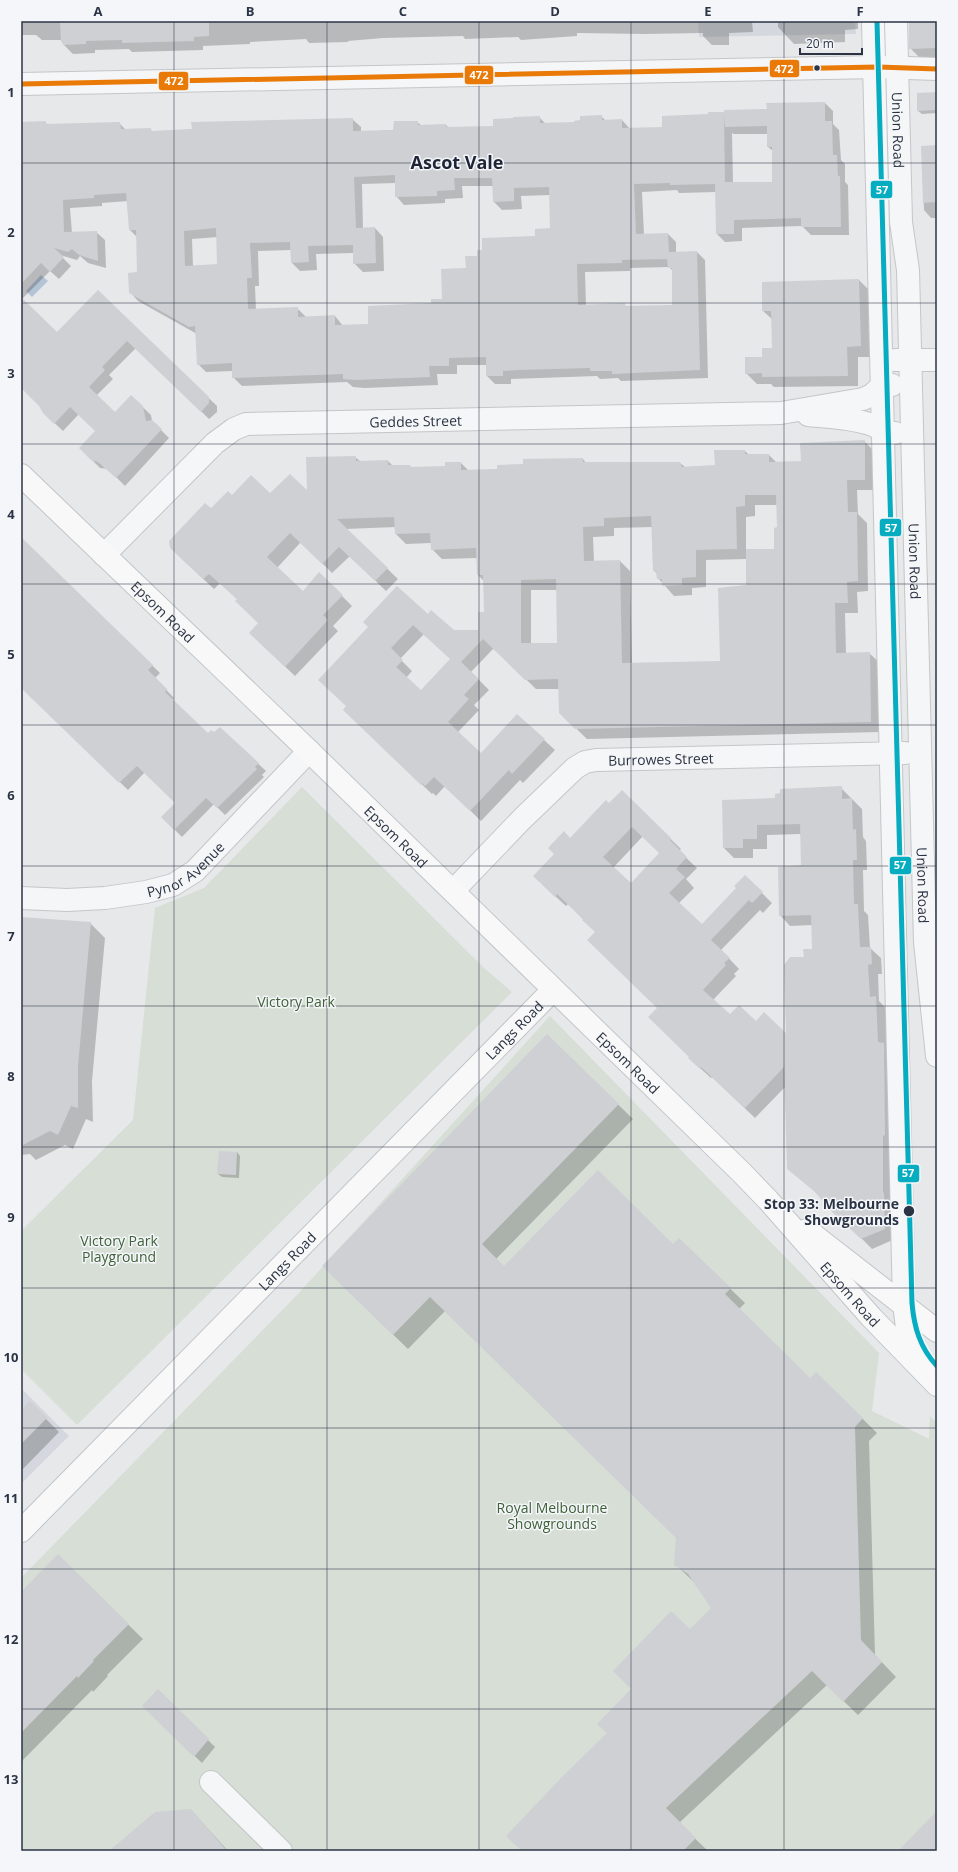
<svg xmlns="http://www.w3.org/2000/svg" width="958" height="1872" font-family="'Open Sans',sans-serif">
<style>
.built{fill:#d4d7dd}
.green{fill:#d6ded6}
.water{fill:#b4c4d5}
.shadow{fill:#0003;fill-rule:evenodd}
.building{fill:#ced0d3;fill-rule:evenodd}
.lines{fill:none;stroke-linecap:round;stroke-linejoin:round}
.minor-casing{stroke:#c4c6c8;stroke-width:24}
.major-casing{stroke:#c2c5c8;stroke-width:24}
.minor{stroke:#f5f6f7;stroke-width:22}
.major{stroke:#f8f8f8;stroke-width:22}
.bus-1-casing{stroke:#f4f6f9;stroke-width:8}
.bus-1{stroke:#ea7a07;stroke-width:5}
.tram-1-casing{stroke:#f4f6f9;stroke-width:8}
.tram-1{stroke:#06acbf;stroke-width:5}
.grid{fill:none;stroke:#2b3445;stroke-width:1;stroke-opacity:0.55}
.bus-dot{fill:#2b3445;stroke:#f4f6f9;stroke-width:1.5}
.labels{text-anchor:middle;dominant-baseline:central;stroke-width:3;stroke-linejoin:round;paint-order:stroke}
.street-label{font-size:14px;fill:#2b3445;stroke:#f4f6f9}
.park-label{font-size:14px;fill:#3f6138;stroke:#f4f6f9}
.stop-label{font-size:14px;font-weight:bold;fill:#2b3445;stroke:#f4f6f9;text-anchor:end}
.district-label{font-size:18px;font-weight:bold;fill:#1d2536;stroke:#f4f6f9}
.line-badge{stroke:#f4f6f9;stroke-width:1.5}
.badge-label{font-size:11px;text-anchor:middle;font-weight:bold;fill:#fff}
.neatline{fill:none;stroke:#2b3445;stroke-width:1.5}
.grid-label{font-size:13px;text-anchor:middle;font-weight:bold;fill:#2b3445}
</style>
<rect width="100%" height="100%" fill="#e6e8ea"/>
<g class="built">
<path d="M 698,21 L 855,21 L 856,34 L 699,37 Z"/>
<path d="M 21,1388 L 69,1436 L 21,1484 Z"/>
</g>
<g class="green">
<path d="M 302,787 L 484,968 L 512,992 L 77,1425 L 21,1369 L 21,1231 L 133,1120 L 155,908 L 204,888 Z"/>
<path d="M 550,1016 L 879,1353 L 872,1411 L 929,1439 L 930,1416 L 937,1423 L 937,1814 L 901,1851 L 21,1851 L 21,1578 L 298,1294 Z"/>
</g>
<path class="water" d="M 41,275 L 48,281 L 32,297 L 26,291 Z"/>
<g class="shadow">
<path d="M 21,21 L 752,21 L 753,32 L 729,33 L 729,45 L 712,45 L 703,36 L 703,33 L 644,34 L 577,33 L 577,36 L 521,40 L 518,37 L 465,39 L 463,36 L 383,38 L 348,41 L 348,42 L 309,43 L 306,39 L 268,41 L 250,42 L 250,44 L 203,46 L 203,50 L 132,52 L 129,49 L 95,50 L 95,53 L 73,54 L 64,45 L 62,40 L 42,40 L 36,35 L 21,35 Z"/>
<path d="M 778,21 L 858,21 L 858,29 L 845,30 L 845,42 L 794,44 L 778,27 Z"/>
<path d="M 909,21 L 937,21 L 937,60 L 922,60 L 910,48 Z"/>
<path d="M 937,93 L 937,113 L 922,114 L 918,111 Z"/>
<path d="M 825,103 L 833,111 L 833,124 L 839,130 L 841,160 L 845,164 L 845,182 L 848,185 L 849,235 L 811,235 L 802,226 L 742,228 L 742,241 L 725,242 L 717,234 L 716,192 L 679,193 L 677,190 L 642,192 L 644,235 L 668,234 L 676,242 L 676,253 L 697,252 L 705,260 L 708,378 L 621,381 L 618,378 L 600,379 L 597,376 L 511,379 L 511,384 L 495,384 L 487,376 L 487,365 L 457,365 L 457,374 L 437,374 L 438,385 L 365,388 L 353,387 L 347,382 L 242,386 L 233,377 L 233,371 L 206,372 L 198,364 L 197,334 L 138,301 L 130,292 L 138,273 L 137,237 L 130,230 L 128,201 L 102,203 L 102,206 L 70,208 L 72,233 L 96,232 L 105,240 L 106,268 L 88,263 L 80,256 L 77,260 L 60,255 L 71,266 L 59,279 L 50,271 L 22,299 L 57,333 L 98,292 L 217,406 L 217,412 L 209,419 L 136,348 L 109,375 L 113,379 L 96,396 L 115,414 L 131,396 L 151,415 L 152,421 L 169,438 L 125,486 L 108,469 L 100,468 L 80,448 L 96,431 L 79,414 L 63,431 L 44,413 L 40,405 L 21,387 L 21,121 L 23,123 L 45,122 L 48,125 L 119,123 L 126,130 L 150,129 L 153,132 L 352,119 L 361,127 L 361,132 L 394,130 L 417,122 L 422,126 L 446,125 L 449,128 L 494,127 L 539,117 L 546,124 L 575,123 L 601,116 L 606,121 L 622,120 L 630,129 L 663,128 L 709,115 ZM 732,133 L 734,134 L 768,134 L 768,147 L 773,151 L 773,183 L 733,183 ZM 396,183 L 396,196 L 404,205 L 445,203 L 445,199 L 463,198 L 462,186 L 494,186 L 494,202 L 502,210 L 522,209 L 521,196 L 550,195 L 551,229 L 536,237 L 478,257 L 443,300 L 369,325 L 343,326 L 335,316 L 306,317 L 297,308 L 256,310 L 255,286 L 259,286 L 258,251 L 291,250 L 292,263 L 300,271 L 317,270 L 316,254 L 354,253 L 354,263 L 363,272 L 384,271 L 383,237 L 375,228 L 363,229 L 362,184 ZM 218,237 L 218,265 L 193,266 L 192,239 ZM 669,267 L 673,271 L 673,306 L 627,307 L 624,304 L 586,306 L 585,272 L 630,271 L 630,268 Z"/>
<path d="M 937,146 L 937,218 L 931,218 L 924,210 L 922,147 Z"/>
<path d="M 859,280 L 870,291 L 871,357 L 858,357 L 858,386 L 774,387 L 771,384 L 757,384 L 746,373 L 773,349 L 773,320 L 763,311 Z"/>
<path d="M 864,441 L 875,452 L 875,490 L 857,490 L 858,514 L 867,523 L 868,591 L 857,592 L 858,613 L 845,613 L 846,654 L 869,653 L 880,663 L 881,732 L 587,739 L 560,713 L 559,689 L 536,689 L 494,648 L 471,672 L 489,690 L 474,705 L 479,710 L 458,732 L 481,754 L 544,740 L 555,750 L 523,783 L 520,780 L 481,821 L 445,786 L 436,796 L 433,793 L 432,794 L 354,720 L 347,706 L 320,680 L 428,616 L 453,632 L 479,631 L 485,613 L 485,582 L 478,575 L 477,558 L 442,559 L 432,549 L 431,543 L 406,544 L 396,534 L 396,527 L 346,529 L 398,579 L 386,591 L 350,556 L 332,573 L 301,542 L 277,568 L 303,592 L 319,573 L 352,606 L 333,626 L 338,631 L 295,676 L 260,643 L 259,623 L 238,600 L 220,583 L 214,589 L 181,558 L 211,510 L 232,496 L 308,492 L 355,457 L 360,461 L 388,461 L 393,466 L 410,466 L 412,468 L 446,467 L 461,463 L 468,470 L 498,470 L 583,459 L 586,463 L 680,463 L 685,467 L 716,466 L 745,451 L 749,455 L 769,455 L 777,463 L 802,462 ZM 755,505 L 778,505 L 778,528 L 775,550 L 746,550 L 746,517 L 755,516 ZM 653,527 L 654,570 L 657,574 L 658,578 L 674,596 L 692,595 L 692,588 L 706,587 L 706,560 L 747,559 L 747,586 L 721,662 L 632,664 L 630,571 L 620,561 L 594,562 L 593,537 L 614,536 L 614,528 ZM 531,590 L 557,590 L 558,644 L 531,644 ZM 424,634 L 451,659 L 421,692 L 406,678 L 412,671 L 400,659 Z"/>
<path d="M 21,538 L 160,673 L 155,678 L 174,698 L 172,700 L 208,735 L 214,734 L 220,728 L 266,771 L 262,775 L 264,777 L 225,815 L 214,804 L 182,837 L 162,817 L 176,803 L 145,772 L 128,790 L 21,687 Z"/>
<path d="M 841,788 L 862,809 L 863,837 L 866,841 L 867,870 L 863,870 L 864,911 L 868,915 L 870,948 L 881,958 L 882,974 L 878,974 L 879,1001 L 886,1008 L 895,1239 L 872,1249 L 821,1197 L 788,1168 L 786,1086 L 755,1118 L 712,1077 L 711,1078 L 700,1068 L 658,1008 L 596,932 L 568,904 L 566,906 L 544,886 L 570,839 L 622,792 L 681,849 L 679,851 L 697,868 L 686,879 L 694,888 L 679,903 L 702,926 L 738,888 L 745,876 L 772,903 L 763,913 L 760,910 L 721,950 L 739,969 L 734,974 L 736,976 L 713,1000 L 730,1016 L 756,1022 L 787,1035 L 805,958 L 813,950 L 813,925 L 790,926 L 780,915 L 802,866 L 801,834 L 767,835 L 767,849 L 753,849 L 753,858 L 734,858 L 724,848 L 723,801 L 776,799 ZM 643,836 L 661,853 L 631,885 L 613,868 Z"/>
<path d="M 21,918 L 90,923 L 105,938 L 92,1081 L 93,1122 L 86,1119 L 73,1149 L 65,1145 L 36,1160 L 30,1154 L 21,1155 Z"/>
<path d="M 547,1035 L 633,1119 L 496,1259 L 504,1267 L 673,1245 L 679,1239 L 745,1303 L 739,1309 L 810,1379 L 816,1373 L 877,1433 L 869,1441 L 875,1655 L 896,1677 L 858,1715 L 827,1685 L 679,1823 L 708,1851 L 523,1851 L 608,1733 L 633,1690 L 712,1608 L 695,1583 L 675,1564 L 677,1538 L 445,1311 L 408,1349 L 337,1280 Z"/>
<path d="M 237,1152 L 240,1156 L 239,1178 L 222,1177 L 218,1174 Z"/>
<path d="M 30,1403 L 59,1432 L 21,1471 L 21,1407 L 23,1409 Z"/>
<path d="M 58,1556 L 143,1639 L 107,1675 L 108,1676 L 93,1692 L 92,1690 L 22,1761 L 23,1762 L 21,1764 L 21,1591 L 23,1592 Z"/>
<path d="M 158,1691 L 215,1747 L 202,1763 L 143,1706 Z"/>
<path d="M 191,1810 L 228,1851 L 113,1851 Z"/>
</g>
<g class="building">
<path d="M 60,21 L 209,21 L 209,36 L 194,37 L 194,41 L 122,43 L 122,40 L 86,41 L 86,44 L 63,45 L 62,42 L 61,42 Z"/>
<path d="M 909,21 L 937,21 L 937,48 L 909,49 Z"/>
<path d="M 937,92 L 937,110 L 917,111 L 917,93 Z"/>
<path d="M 825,102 L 825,121 L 832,121 L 833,155 L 837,155 L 838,176 L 840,176 L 841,227 L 801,227 L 801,218 L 734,220 L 734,234 L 716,234 L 715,184 L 670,185 L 670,183 L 634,184 L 636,234 L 668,233 L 669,252 L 697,251 L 700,370 L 612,374 L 612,371 L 590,371 L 590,368 L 518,370 L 503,371 L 503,376 L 486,376 L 486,357 L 449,358 L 449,366 L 429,366 L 430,377 L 356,380 L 343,379 L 343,374 L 232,378 L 232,363 L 197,365 L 195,326 L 189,327 L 129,293 L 128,273 L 137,272 L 136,230 L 129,230 L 126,193 L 94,195 L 94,198 L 63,200 L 64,232 L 97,231 L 98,261 L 79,255 L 72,249 L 68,252 L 54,248 L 64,257 L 50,272 L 41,263 L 21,284 L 21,122 L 46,121 L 46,124 L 120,122 L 121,129 L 151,128 L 151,131 L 192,129 L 191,122 L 353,118 L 353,131 L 393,130 L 394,121 L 418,121 L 418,125 L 446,124 L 446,127 L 493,126 L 493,119 L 513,118 L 513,117 L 540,116 L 540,123 L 574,122 L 574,121 L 580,120 L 580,116 L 602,115 L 602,120 L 622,119 L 622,128 L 662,127 L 662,116 L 708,114 L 708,112 L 724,112 L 724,110 L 767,109 L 766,103 ZM 724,116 L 725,127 L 767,126 L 767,147 L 772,147 L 772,182 L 725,182 ZM 395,175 L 395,197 L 437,196 L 437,191 L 455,190 L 454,178 L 492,178 L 493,202 L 514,201 L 514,188 L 549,187 L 550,228 L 535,229 L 535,236 L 482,238 L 482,250 L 477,250 L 477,256 L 465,256 L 466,268 L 441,269 L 442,299 L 431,299 L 431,303 L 368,306 L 368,324 L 335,325 L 335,315 L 298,317 L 298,307 L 248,309 L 247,278 L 252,278 L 250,243 L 290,242 L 291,263 L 309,262 L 308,246 L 353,245 L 353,264 L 376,263 L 375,227 L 356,228 L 354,177 ZM 216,228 L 217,264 L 185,266 L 184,231 ZM 667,259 L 668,268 L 672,268 L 672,305 L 625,306 L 625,303 L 578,305 L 577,264 L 622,263 L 622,260 Z"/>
<path d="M 937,145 L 937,202 L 923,203 L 921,146 Z"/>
<path d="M 859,279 L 861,346 L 847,347 L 848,376 L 762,377 L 762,373 L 745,374 L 745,357 L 762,357 L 762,348 L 772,348 L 771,311 L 762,311 L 762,282 Z"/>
<path d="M 98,290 L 209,397 L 209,403 L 201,412 L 127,341 L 102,367 L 105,370 L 89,387 L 115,412 L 131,395 L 143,406 L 146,421 L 152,420 L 162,429 L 116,478 L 98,462 L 91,460 L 79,448 L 95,431 L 70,407 L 54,424 L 43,413 L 39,406 L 21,388 L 21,297 L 57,332 Z"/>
<path d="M 865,440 L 865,480 L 847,480 L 848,512 L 857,512 L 858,581 L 847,582 L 848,603 L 835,603 L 836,653 L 870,652 L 871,722 L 575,729 L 559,713 L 558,679 L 525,680 L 483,639 L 461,662 L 479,679 L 464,695 L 469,699 L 448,722 L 481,753 L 517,714 L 545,739 L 512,774 L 509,770 L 470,811 L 434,777 L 425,786 L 422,783 L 421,785 L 343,710 L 346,706 L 318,680 L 368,627 L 363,622 L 397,586 L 428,614 L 431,610 L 454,630 L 478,630 L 478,612 L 484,612 L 483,575 L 477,575 L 476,548 L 431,550 L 430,533 L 395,534 L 394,517 L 337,519 L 388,568 L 375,581 L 339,547 L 322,564 L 290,533 L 267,557 L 303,591 L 319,572 L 343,595 L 323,615 L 328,620 L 285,667 L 249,633 L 258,623 L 235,601 L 237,599 L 209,574 L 203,579 L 170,548 L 169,541 L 205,503 L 211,508 L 228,491 L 232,495 L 251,475 L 270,493 L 290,474 L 307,490 L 306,457 L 356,456 L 356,461 L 388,460 L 388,465 L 410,465 L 410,467 L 445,466 L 445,462 L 461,462 L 461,470 L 497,469 L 497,465 L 523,464 L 523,459 L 583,458 L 583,462 L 680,462 L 682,467 L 715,465 L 714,450 L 745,450 L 745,454 L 769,454 L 769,462 L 801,461 L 800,443 ZM 745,495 L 776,495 L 777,527 L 774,528 L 774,549 L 746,549 L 746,585 L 718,588 L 720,661 L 622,663 L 620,560 L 584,561 L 583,527 L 604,526 L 604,518 L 651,516 L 653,571 L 656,571 L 657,579 L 662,579 L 662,586 L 682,585 L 682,578 L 696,577 L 696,550 L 737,549 L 736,507 L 745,506 ZM 556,579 L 557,643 L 521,643 L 521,580 ZM 413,625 L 450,659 L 421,690 L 396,667 L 403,660 L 391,648 Z"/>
<path d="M 21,537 L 153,665 L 148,670 L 167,689 L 165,692 L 208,733 L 211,730 L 214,732 L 220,727 L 259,763 L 255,767 L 257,769 L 217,808 L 206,798 L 174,830 L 161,817 L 175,803 L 137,766 L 119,783 L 21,688 Z"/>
<path d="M 842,786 L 842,799 L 852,798 L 853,830 L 856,829 L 857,860 L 853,860 L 854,904 L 858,904 L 860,947 L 871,947 L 872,964 L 868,965 L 870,997 L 876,996 L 878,1042 L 884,1043 L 885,1135 L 883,1136 L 883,1193 L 884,1192 L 885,1229 L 861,1239 L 834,1214 L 814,1191 L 787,1169 L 784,1067 L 745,1108 L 701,1067 L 700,1069 L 688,1058 L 689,1057 L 648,1017 L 657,1008 L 587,940 L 595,932 L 582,920 L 583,919 L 557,894 L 555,897 L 533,876 L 554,854 L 548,848 L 564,831 L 570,838 L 606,800 L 609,803 L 622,790 L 671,838 L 670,840 L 687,857 L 676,869 L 685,877 L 669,893 L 702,924 L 736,888 L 734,886 L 745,875 L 763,892 L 752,903 L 749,900 L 711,940 L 730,958 L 724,963 L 726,965 L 703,990 L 730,1014 L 739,1005 L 756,1021 L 764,1012 L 786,1033 L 784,965 L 790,957 L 804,957 L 803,949 L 812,949 L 811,915 L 779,916 L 778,867 L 801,865 L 800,824 L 757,825 L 757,839 L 743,839 L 743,848 L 723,848 L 722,800 L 775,798 L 775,794 L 780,793 L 780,789 ZM 632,827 L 659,853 L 631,883 L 603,857 Z"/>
<path d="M 21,917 L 91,922 L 78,1066 L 78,1108 L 71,1106 L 58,1135 L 50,1131 L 21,1146 Z"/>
<path d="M 547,1034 L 619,1104 L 482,1244 L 504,1266 L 598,1170 L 673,1244 L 679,1238 L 731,1288 L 725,1294 L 810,1378 L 816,1372 L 863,1418 L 855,1427 L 861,1640 L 882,1662 L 843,1702 L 812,1671 L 666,1808 L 696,1838 L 683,1851 L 522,1851 L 506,1836 L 562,1777 L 607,1733 L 597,1724 L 631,1689 L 613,1671 L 671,1611 L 690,1629 L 711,1608 L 688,1574 L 674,1565 L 676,1538 L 430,1297 L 393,1335 L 322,1266 Z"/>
<path d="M 219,1151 L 237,1152 L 236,1175 L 217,1174 Z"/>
<path d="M 30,1401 L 47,1418 L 21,1444 L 21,1410 Z"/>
<path d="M 58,1554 L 129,1624 L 93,1660 L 94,1661 L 78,1678 L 77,1676 L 21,1733 L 21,1592 Z"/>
<path d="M 158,1689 L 209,1739 L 194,1757 L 142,1706 Z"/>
<path d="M 191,1809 L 227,1851 L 109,1851 L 155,1812 Z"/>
<path d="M 937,1811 L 937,1851 L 898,1851 Z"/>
</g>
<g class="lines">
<defs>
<g id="minor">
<path d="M 873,21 L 904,1304"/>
<path id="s1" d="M 896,21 L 901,222 L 908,270 L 925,942 L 937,1056"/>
<path d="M 21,84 L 878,67 L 937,69"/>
<path d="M 895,360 L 937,360"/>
<path d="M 808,415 C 826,417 873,418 884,433 L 895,433"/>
<path id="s2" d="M 104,555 L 215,443 L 234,429 L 246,424 L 781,413 L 863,399 L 872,395 L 883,385 L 892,385"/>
<path id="s3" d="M 453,891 L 522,819 L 575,768 L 585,762 L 596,760 L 905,753"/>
<path id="s4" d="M 21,898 L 67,900 L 105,898 L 146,892 L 173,885 L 195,871 L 309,751"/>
<path d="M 211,1782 L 281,1851"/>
</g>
<g id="major">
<path id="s5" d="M 21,475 L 309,751 L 742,1173 L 768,1200 L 871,1317 L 937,1385"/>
<path d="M 807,1230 L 937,1331"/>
<path d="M 904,1304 L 908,1336 L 919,1362"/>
<path id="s6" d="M 21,1531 L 553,990"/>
</g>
</defs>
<use href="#minor" class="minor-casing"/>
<use href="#major" class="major-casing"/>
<use href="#minor" class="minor"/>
<use href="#major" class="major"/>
<defs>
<path id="bus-1" d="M 21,84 L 878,67 L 937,69"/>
</defs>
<use href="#bus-1" class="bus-1-casing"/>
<use href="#bus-1" class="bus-1"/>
<defs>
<path id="tram-1" d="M 877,21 L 912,1303 C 914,1327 920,1348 937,1366"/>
</defs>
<use href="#tram-1" class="tram-1-casing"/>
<use href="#tram-1" class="tram-1"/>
</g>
<path class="grid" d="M 174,21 L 174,1851M 327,21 L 327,1851M 479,21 L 479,1851M 631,21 L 631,1851M 784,21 L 784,1851M 21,163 L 937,163M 21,303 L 937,303M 21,444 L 937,444M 21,584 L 937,584M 21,725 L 937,725M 21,866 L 937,866M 21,1006 L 937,1006M 21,1147 L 937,1147M 21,1288 L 937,1288M 21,1428 L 937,1428M 21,1569 L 937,1569M 21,1709 L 937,1709"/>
<g class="bus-dot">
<circle cx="817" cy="68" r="3.5"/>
<circle cx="909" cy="1211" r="6"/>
</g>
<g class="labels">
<g class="street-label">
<text stroke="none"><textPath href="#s1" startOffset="109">Union Road</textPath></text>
<text stroke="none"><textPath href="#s2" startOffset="364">Geddes Street</textPath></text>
<text stroke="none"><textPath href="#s1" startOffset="541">Union Road</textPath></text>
<text stroke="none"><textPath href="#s5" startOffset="197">Epsom Road</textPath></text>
<text stroke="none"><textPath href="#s3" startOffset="261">Burrowes Street</textPath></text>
<text stroke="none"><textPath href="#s5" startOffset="521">Epsom Road</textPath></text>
<text stroke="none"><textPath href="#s4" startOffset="172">Pynor Avenue</textPath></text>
<text stroke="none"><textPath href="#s1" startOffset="865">Union Road</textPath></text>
<text stroke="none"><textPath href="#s6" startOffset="703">Langs Road</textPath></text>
<text stroke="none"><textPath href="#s5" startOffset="845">Epsom Road</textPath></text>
<text stroke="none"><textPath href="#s6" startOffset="379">Langs Road</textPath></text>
<text stroke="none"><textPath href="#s5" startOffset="1166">Epsom Road</textPath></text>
</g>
<g class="park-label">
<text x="296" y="1001">Victory Park</text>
<text x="119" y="1240">Victory Park<tspan x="119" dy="16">Playground</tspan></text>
<text x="552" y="1507">Royal Melbourne<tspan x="552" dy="16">Showgrounds</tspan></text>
</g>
<g class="stop-label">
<text x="899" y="1203">Stop 33: Melbourne<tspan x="899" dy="16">Showgrounds</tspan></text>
</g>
<g class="district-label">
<text x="457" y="162">Ascot Vale</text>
</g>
</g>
<g class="line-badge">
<rect x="769" y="59" width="31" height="19" rx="4" fill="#ea7a07"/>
<rect x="464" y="65" width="30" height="20" rx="4" fill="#ea7a07"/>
<rect x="158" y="71" width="31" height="20" rx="4" fill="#ea7a07"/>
<rect x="870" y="180" width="23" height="19" rx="4" fill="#06acbf"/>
<rect x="879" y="518" width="23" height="19" rx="4" fill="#06acbf"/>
<rect x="889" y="856" width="23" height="19" rx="4" fill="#06acbf"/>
<rect x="897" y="1164" width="23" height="19" rx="4" fill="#06acbf"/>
</g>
<g class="badge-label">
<text x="784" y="73">472</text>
<text x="479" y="79">472</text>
<text x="174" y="85">472</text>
<text x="882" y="194">57</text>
<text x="891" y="532">57</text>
<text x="900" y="869">57</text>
<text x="908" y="1177">57</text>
</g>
<rect width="958" height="1872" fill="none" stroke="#f4f6f9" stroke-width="44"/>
<path d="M800 48v6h62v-6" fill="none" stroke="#2b3445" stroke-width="2"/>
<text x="806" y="48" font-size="12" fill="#2b3445" stroke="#f4f6f9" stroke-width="3" paint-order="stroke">20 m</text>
<rect x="22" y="22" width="914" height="1828" class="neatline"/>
<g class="grid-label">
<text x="98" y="16">A</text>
<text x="250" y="16">B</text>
<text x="403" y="16">C</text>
<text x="555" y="16">D</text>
<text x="708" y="16">E</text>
<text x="860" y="16">F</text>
<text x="11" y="97">1</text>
<text x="11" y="237">2</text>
<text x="11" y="378">3</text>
<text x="11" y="519">4</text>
<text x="11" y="659">5</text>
<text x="11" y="800">6</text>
<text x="11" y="941">7</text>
<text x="11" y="1081">8</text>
<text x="11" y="1222">9</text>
<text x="11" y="1362">10</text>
<text x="11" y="1503">11</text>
<text x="11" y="1644">12</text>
<text x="11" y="1784">13</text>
</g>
</svg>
